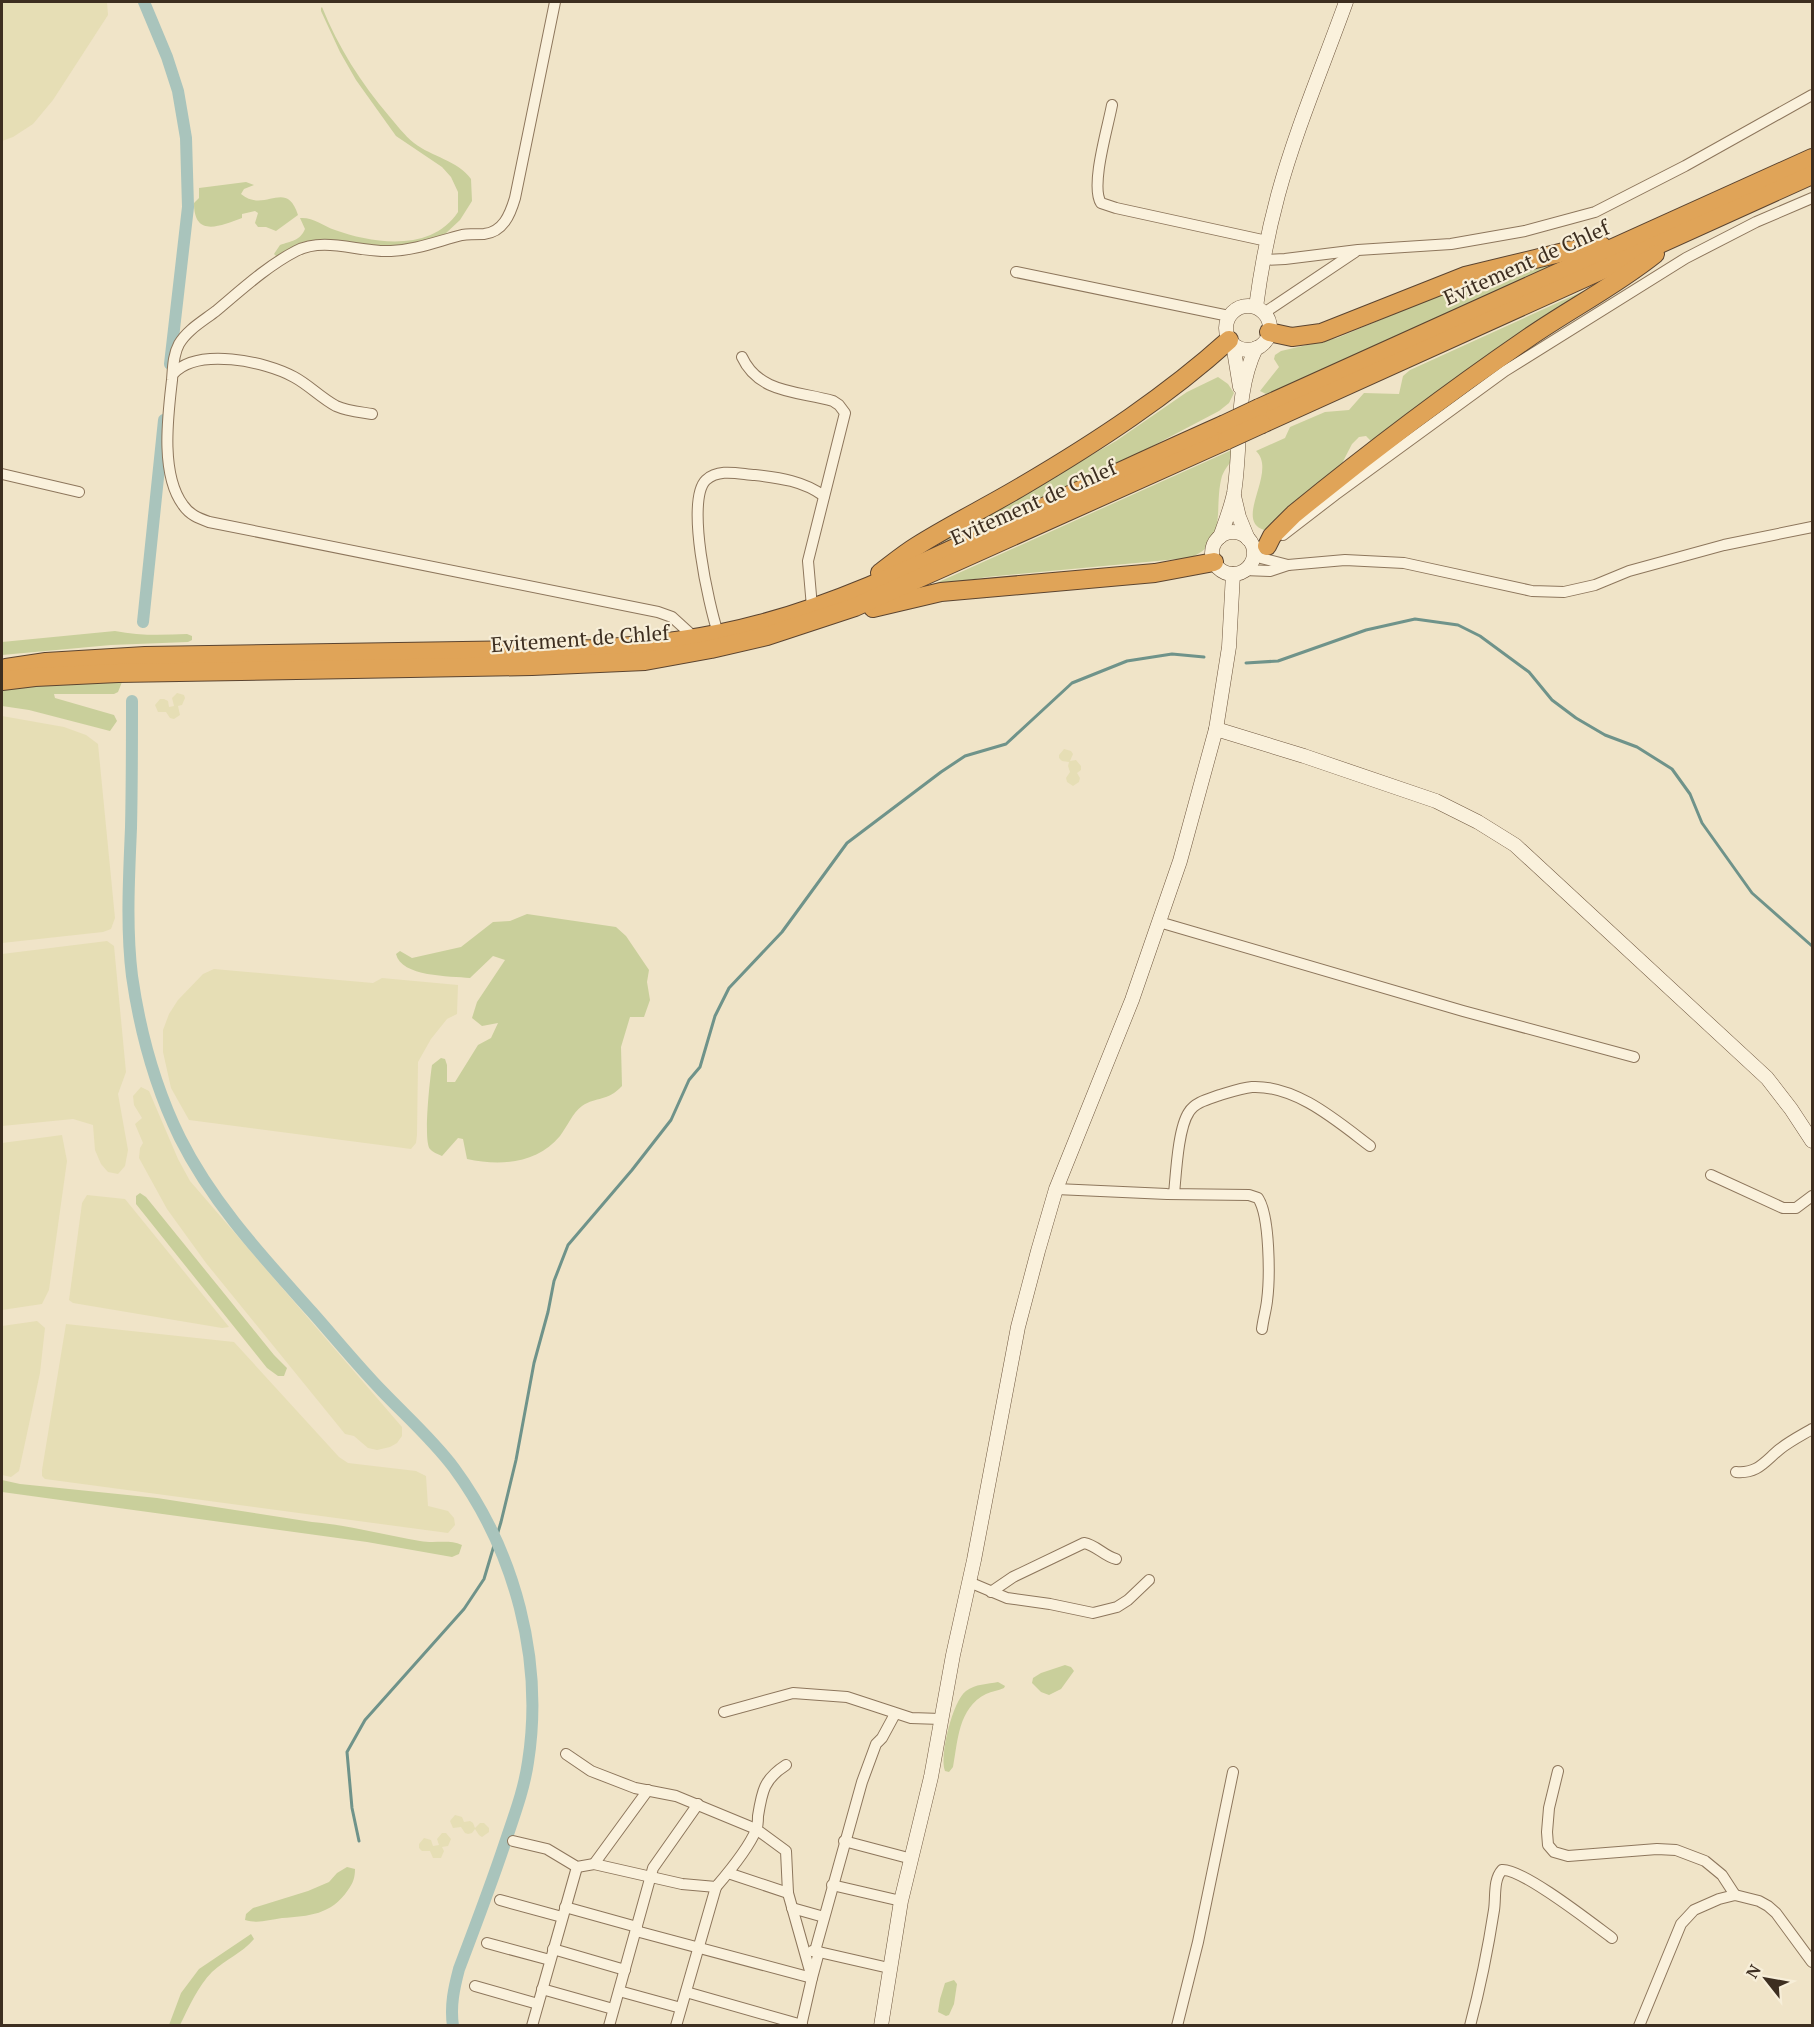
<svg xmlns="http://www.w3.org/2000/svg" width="1814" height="2027" font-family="'PT Serif',serif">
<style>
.farmland{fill:#e6deb5}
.green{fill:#c9cf9b}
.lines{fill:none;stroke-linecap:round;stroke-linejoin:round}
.stream{stroke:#6f938a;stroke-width:3}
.canal{stroke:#a9c4bc;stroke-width:12}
.street-casing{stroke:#8d765c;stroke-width:12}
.secondary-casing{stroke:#6f573f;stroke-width:15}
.highway-casing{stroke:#5b4430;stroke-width:20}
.street{stroke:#faf1dc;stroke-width:10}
.secondary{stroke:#faf1dc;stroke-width:14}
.highway{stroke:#e0a458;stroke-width:18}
.highway-bridge-casing{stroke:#5b4430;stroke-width:20;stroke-linecap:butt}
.highway-bridge{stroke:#e0a458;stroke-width:18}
.labels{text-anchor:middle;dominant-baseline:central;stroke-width:4.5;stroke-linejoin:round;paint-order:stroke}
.street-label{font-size:21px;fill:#3d2e20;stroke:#f7eed8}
</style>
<rect width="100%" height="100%" fill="#f0e4c8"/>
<g class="farmland">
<path d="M 2,2 L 107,2 L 108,15 L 53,100 L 33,124 L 13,137 L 2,141 Z"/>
<path d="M 177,693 L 184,695 L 185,698 L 182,705 L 178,706 L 180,715 L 174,719 L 170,718 L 166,712 L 158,712 L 155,705 L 160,699 L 164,699 L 168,701 L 169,707 L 174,706 L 172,698 Z"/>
<path d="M 2,716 L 64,727 L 86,735 L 98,744 L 115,918 L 111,929 L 103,932 L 2,943 Z"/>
<path d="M 1064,749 L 1071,751 L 1073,754 L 1070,761 L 1076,760 L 1081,766 L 1081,770 L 1077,773 L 1080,778 L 1079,782 L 1073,786 L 1067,782 L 1066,778 L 1070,772 L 1068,766 L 1069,762 L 1062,761 L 1059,758 L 1059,755 Z"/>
<path d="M 107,941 L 114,946 L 126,1072 L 118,1094 L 128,1150 L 125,1166 L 118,1174 L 108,1172 L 101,1164 L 95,1150 L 93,1125 L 73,1119 L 2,1126 L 2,954 Z"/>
<path d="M 214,969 L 373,983 L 382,978 L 458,985 L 457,1014 L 447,1019 L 431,1039 L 418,1062 L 417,1135 L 416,1143 L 411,1149 L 189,1120 L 171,1088 L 163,1052 L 163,1030 L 169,1014 L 178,1000 L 203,974 Z"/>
<path d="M 141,1087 L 149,1091 L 178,1159 L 190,1181 L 402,1427 L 402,1436 L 397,1443 L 390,1447 L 377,1450 L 368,1448 L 354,1436 L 345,1434 L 206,1263 L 167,1209 L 139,1158 L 140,1148 L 143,1143 L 135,1124 L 142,1118 L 134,1105 L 133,1096 Z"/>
<path d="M 62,1135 L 67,1161 L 49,1290 L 42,1304 L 2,1310 L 2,1143 Z"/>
<path d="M 87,1195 L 125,1199 L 229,1327 L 222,1328 L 73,1303 L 69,1300 L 82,1203 Z"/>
<path d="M 37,1321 L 45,1328 L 40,1373 L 19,1471 L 11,1477 L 2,1475 L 2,1326 Z"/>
<path d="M 66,1324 L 234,1342 L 339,1457 L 348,1463 L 416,1471 L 426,1476 L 428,1506 L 448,1511 L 454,1518 L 455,1525 L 448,1533 L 45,1479 L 42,1476 L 42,1470 Z"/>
<path d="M 455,1815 L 462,1817 L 464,1822 L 470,1821 L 473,1823 L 475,1828 L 480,1823 L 484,1823 L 489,1828 L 489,1832 L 482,1837 L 479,1835 L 475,1829 L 472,1833 L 468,1834 L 465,1833 L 461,1827 L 453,1828 L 450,1821 Z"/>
<path d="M 442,1833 L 446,1833 L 451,1839 L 448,1846 L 442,1847 L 444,1851 L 441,1858 L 433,1858 L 430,1851 L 422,1851 L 419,1848 L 419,1844 L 424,1838 L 431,1840 L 433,1846 L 439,1845 L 437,1839 Z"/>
</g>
<g class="green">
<path d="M 322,7 C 338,47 361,83 389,116 C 397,125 404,135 414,143 C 432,157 457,160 471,179 L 472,201 L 460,220 L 444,235 L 423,242 L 389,248 L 346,241 L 305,242 L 297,244 L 277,257 L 274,254 L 280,245 C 291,241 300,241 305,229 L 300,218 C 313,217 323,226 335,230 C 374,244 432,252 458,212 L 458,192 L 451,177 L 442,167 L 396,136 L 356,80 L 340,52 L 321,11 L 321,8 Z"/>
<path d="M 246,182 L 254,185 L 244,189 L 241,194 C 265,214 286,178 298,215 L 276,231 L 266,227 L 258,227 L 255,223 L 258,213 L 255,211 L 242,214 L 242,218 C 220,226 194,238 194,203 L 199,198 L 199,188 Z"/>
<path d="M 1569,258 L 1303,380 L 1266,394 L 1260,391 L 1279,367 L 1274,359 L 1275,355 L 1281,351 L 1337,338 L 1459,287 Z"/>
<path d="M 1634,268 L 1373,443 L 1366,436 L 1359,437 L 1352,444 L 1336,475 L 1272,527 L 1264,530 C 1233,520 1278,472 1256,451 L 1285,438 L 1290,427 L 1325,412 L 1349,410 L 1364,393 L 1399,394 L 1403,376 L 1410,370 Z"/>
<path d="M 1218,377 L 1228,384 L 1234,393 L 1229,403 L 1219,411 L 1124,461 L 941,543 L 945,539 L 1116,441 L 1187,392 Z"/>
<path d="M 1234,449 L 1238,452 C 1233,459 1225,468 1222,476 C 1213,507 1229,544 1189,558 L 987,577 L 934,586 L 932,585 Z"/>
<path d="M 115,631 C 139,636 163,635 187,634 L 192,636 L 192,640 L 188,642 L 111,645 L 2,655 L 2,642 Z"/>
<path d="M 122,682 L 118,692 L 114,694 L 54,694 L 55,698 L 114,715 L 117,721 L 110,731 L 29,710 L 2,706 L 2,689 L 46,684 Z"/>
<path d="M 527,914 L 616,927 L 626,936 L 649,970 L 647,982 L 650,1000 L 644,1017 L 630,1017 L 621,1047 L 622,1086 C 607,1102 597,1096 582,1106 C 573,1112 567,1127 560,1136 C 537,1164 500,1166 467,1159 L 463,1139 L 458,1138 L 442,1156 C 438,1154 432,1152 430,1149 C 423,1141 430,1079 432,1065 L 441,1058 L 445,1059 L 447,1065 L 447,1082 L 455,1082 L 478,1045 L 491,1038 L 498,1023 L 482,1026 L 472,1018 L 477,1002 L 505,960 L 493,956 L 470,978 C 450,976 401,977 396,954 L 400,951 L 412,958 L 461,947 L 493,922 L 510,921 Z"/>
<path d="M 140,1193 L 146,1197 L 274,1355 L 287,1368 L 284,1376 L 278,1376 L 267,1368 L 136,1204 L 136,1196 Z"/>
<path d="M 2,1480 L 20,1484 L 157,1498 L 312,1522 C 349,1525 384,1535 420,1541 C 435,1544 448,1539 462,1545 L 459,1554 L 452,1557 L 367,1542 L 2,1492 Z"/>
<path d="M 1065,1665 L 1071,1667 L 1074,1671 L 1061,1689 L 1049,1695 L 1041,1692 L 1032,1683 L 1033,1678 L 1041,1673 Z"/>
<path d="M 998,1682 L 1005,1686 L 1004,1688 C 998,1691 992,1691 986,1694 C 958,1708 958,1741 953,1767 L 949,1772 L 945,1771 C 939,1756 953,1700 966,1691 C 975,1684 988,1684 998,1682 Z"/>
<path d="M 347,1867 L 355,1869 C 355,1878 353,1883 348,1890 C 331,1915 309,1916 282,1918 C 268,1920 258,1924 245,1920 L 246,1914 L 253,1908 L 308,1891 L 329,1882 L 337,1873 Z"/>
<path d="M 251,1934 L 254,1939 C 241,1954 226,1959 212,1972 C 198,1986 189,2007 180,2025 L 169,2025 L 181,1993 L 199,1969 Z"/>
<path d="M 954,1980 L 957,1984 L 954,2004 L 949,2015 L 946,2016 L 938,2012 L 940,1999 L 945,1983 Z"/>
</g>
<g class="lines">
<g class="stream">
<path d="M 1246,663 L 1278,661 L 1366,630 L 1415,619 L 1458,625 L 1480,636 L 1529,672 L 1552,700 L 1576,718 L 1605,735 L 1637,747 L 1672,769 L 1690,794 L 1702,823 L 1752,893 L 1812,946"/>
<path d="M 359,1841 L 352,1808 L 347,1752 L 365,1720 L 464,1609 L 484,1579 L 501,1522 L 516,1460 L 534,1363 L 548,1312 L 554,1281 L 568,1245 L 632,1170 L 671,1120 L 689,1080 L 700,1067 L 715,1016 L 729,988 L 782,932 L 847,843 L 941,772 L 965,756 L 1006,744 L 1072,683 L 1127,661 L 1172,654 L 1204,657"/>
</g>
<g class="canal">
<path d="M 144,2 L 167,57 L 178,91 L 186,138 L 188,207 L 170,364"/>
<path d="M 143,622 L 164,420"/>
<path d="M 132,701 C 132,743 132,785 131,828 C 129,876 126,928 132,976 C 140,1032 155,1087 180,1138 C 213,1204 263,1257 312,1312 C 335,1338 357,1365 382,1391 C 406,1416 433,1440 454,1468 C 515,1551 544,1660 528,1762 C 524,1790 514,1816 505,1843 C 491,1885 475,1927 459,1969 C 454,1988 450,2006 453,2026"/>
</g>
<defs>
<g id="street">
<path d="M 555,2 L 515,198 C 510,215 503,232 484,234 C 477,234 469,234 462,235 C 438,241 416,250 391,251 C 360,253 325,236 296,251 C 267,266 241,290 216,311 C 203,321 187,330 179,344 C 173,355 173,368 172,380 C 168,415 160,474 183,505 C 190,515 198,518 209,522 L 658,612 L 672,617 L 695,638"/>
<path d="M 1112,105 C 1108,127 1090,186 1101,203 L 1116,208 L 1267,241"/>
<path d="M 1263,260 L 1285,259 L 1358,250 L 1451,244 L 1525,231 L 1595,212 L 1685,166 L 1812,95"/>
<path d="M 1016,272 L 1229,316"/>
<path d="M 1264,313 L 1355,252"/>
<path d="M 742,357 C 759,394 799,391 833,401 L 839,405 L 845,413 L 808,561 L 812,607"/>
<path d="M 173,374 C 197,347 265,361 294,377 C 309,385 321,398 336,406 C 347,411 360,412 372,414"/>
<path d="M 2,474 L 79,492"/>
<path d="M 1283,535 L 1335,495 L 1505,371 L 1686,258 L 1756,222 L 1812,198"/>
<path d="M 1253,550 L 1270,544"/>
<path d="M 1253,556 L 1288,565"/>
<path d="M 1244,570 L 1270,571 L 1288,565 L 1345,560 L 1404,563 L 1532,591 L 1564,592 L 1595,585 L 1629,571 L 1724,545 L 1812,527"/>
<path d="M 718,633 C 709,606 685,500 706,480 C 719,468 739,474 755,475 C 781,478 803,481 824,496"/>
<path d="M 1159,922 L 1463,1011 L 1634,1057"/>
<path d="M 1711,1175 L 1783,1208 L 1796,1208 L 1812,1196"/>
<path d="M 1056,1189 L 1167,1194 L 1249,1195 L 1258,1198 C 1270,1216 1270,1278 1267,1301 C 1266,1310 1263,1320 1262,1329"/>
<path d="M 1174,1194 C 1176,1174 1178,1128 1189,1112 C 1195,1102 1209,1099 1220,1095 C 1230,1092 1241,1088 1252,1087 C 1296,1085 1337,1121 1370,1146"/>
<path d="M 1736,1472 C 1758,1474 1765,1461 1780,1449 C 1790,1441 1802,1435 1812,1429"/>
<path d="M 969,1582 L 1007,1598 L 1050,1604 L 1093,1613 L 1117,1607 L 1128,1600 L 1149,1580"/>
<path d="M 991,1592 L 1013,1577 L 1084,1543 C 1096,1545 1104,1556 1116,1559"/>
<path d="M 724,1712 L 793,1693 L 847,1697 L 911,1718 L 941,1719"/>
<path d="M 566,1754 L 591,1771 L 635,1788 L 676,1796 L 756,1829 L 786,1851 L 788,1893 L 812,1978 L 801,2026"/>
<path d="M 1558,1771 L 1549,1808 L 1547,1832 L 1548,1845 L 1554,1852 L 1568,1856 L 1657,1849 L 1676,1850 L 1705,1861 L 1722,1875 L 1735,1895"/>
<path d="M 513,1841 L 547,1849 L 577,1867 L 594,1864 L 682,1884 L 716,1887 C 728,1873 749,1847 756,1830 C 758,1826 758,1820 758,1816 C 762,1791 764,1779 786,1765"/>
<path d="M 844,1841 L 912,1859"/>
<path d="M 594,1864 L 648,1790"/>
<path d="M 728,1873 L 788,1893"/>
<path d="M 832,1885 L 901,1901"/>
<path d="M 500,1900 L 562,1917"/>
<path d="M 565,1907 L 637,1927"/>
<path d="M 792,1908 L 824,1917"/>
<path d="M 636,1931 L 812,1978 L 819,1952 L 812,1951"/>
<path d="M 487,1943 L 550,1960"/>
<path d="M 553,1949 L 625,1970"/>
<path d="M 815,1951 L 862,1782 L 876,1744 L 882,1738 L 895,1714"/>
<path d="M 819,1952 L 889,1968"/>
<path d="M 475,1986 L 538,2004"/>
<path d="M 542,1989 L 613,2009"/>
<path d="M 619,1991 L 681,2008"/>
<path d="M 686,1992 L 802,2025"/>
<path d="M 532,2026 L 577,1867"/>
<path d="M 609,2026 L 653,1868 L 698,1804"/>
<path d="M 676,2026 L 716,1887"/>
<path d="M 1177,2026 L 1198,1942 L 1233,1772"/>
<path d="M 1470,2026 C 1480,1988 1488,1949 1494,1910 C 1496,1897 1493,1880 1502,1870 C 1522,1868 1593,1924 1612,1938"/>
<path d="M 1639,2026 L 1681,1924 L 1694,1910 L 1719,1899 L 1735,1895 L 1759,1901 L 1768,1906 L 1776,1913 L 1812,1962"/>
</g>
<g id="secondary">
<circle cx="1248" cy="328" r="22"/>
<path d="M 1256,307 C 1261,269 1268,232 1278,195 C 1296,129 1323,66 1346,2"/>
<path d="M 1233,344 L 1240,387"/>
<path d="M 1234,496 L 1239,517 L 1248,539"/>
<circle cx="1233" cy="553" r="21"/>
<path d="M 1220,537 C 1225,523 1231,508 1234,493 C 1242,444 1234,394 1256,348"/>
<path d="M 1216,729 L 1304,756 L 1436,801 L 1478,822 L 1515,845 L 1767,1078 L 1791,1109 L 1812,1141"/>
<path d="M 881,2026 L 901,1901 L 931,1777 L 953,1655 L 974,1560 L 1018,1327 L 1038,1251 L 1056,1189 L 1132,1000 L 1180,861 L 1216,729 L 1229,647 L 1233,574"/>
</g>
<g id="highway">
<path d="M 1269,332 L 1292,337 L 1321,333 L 1465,276 L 1568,251 L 1602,246"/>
<path d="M 1259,408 L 1812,158"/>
<path d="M 1262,424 L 1812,175"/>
<path d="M 1267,546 L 1272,536 L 1294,514 C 1370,452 1448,393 1528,338 C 1570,309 1615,286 1655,254"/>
<path d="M 880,573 C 892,564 904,554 917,546 C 952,524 989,506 1024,485 C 1097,442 1167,396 1229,340"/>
<path d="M 873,608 L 941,592 L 1155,573 L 1214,562"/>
<path d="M 6,668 L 46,662 L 145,656 L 594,649 C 650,645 706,639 760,624 C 839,603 914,567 987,533 C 1066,497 1144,460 1223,425"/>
<path d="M 2,681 L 35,677 L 118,673 L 532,666 L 645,661 L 711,649 L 767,636 L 855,607 L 1227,440"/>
</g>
</defs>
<use href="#street" class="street-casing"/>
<use href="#secondary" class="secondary-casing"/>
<use href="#highway" class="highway-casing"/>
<use href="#street" class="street"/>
<use href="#secondary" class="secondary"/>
<use href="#highway" class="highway"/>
<defs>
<g id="highway-bridge">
<path d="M 1223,425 L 1259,408"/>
<path d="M 1227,440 L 1262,424"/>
</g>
</defs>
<use href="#highway-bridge" class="highway-bridge-casing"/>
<use href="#highway-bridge" class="highway-bridge"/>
</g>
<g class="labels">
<g class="street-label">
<text transform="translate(1526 262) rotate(-24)">Evitement de Chlef</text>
<text transform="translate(1033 502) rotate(-24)">Evitement de Chlef</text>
<text transform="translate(580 638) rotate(-4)">Evitement de Chlef</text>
</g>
</g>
<rect width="1814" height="2027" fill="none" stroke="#3d2e20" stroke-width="6"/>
<g transform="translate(1766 1979) rotate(301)" stroke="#f7eed8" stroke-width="4.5" paint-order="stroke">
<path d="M0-4.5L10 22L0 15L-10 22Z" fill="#3d2e20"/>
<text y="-9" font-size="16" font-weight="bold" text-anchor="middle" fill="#3d2e20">N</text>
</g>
</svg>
